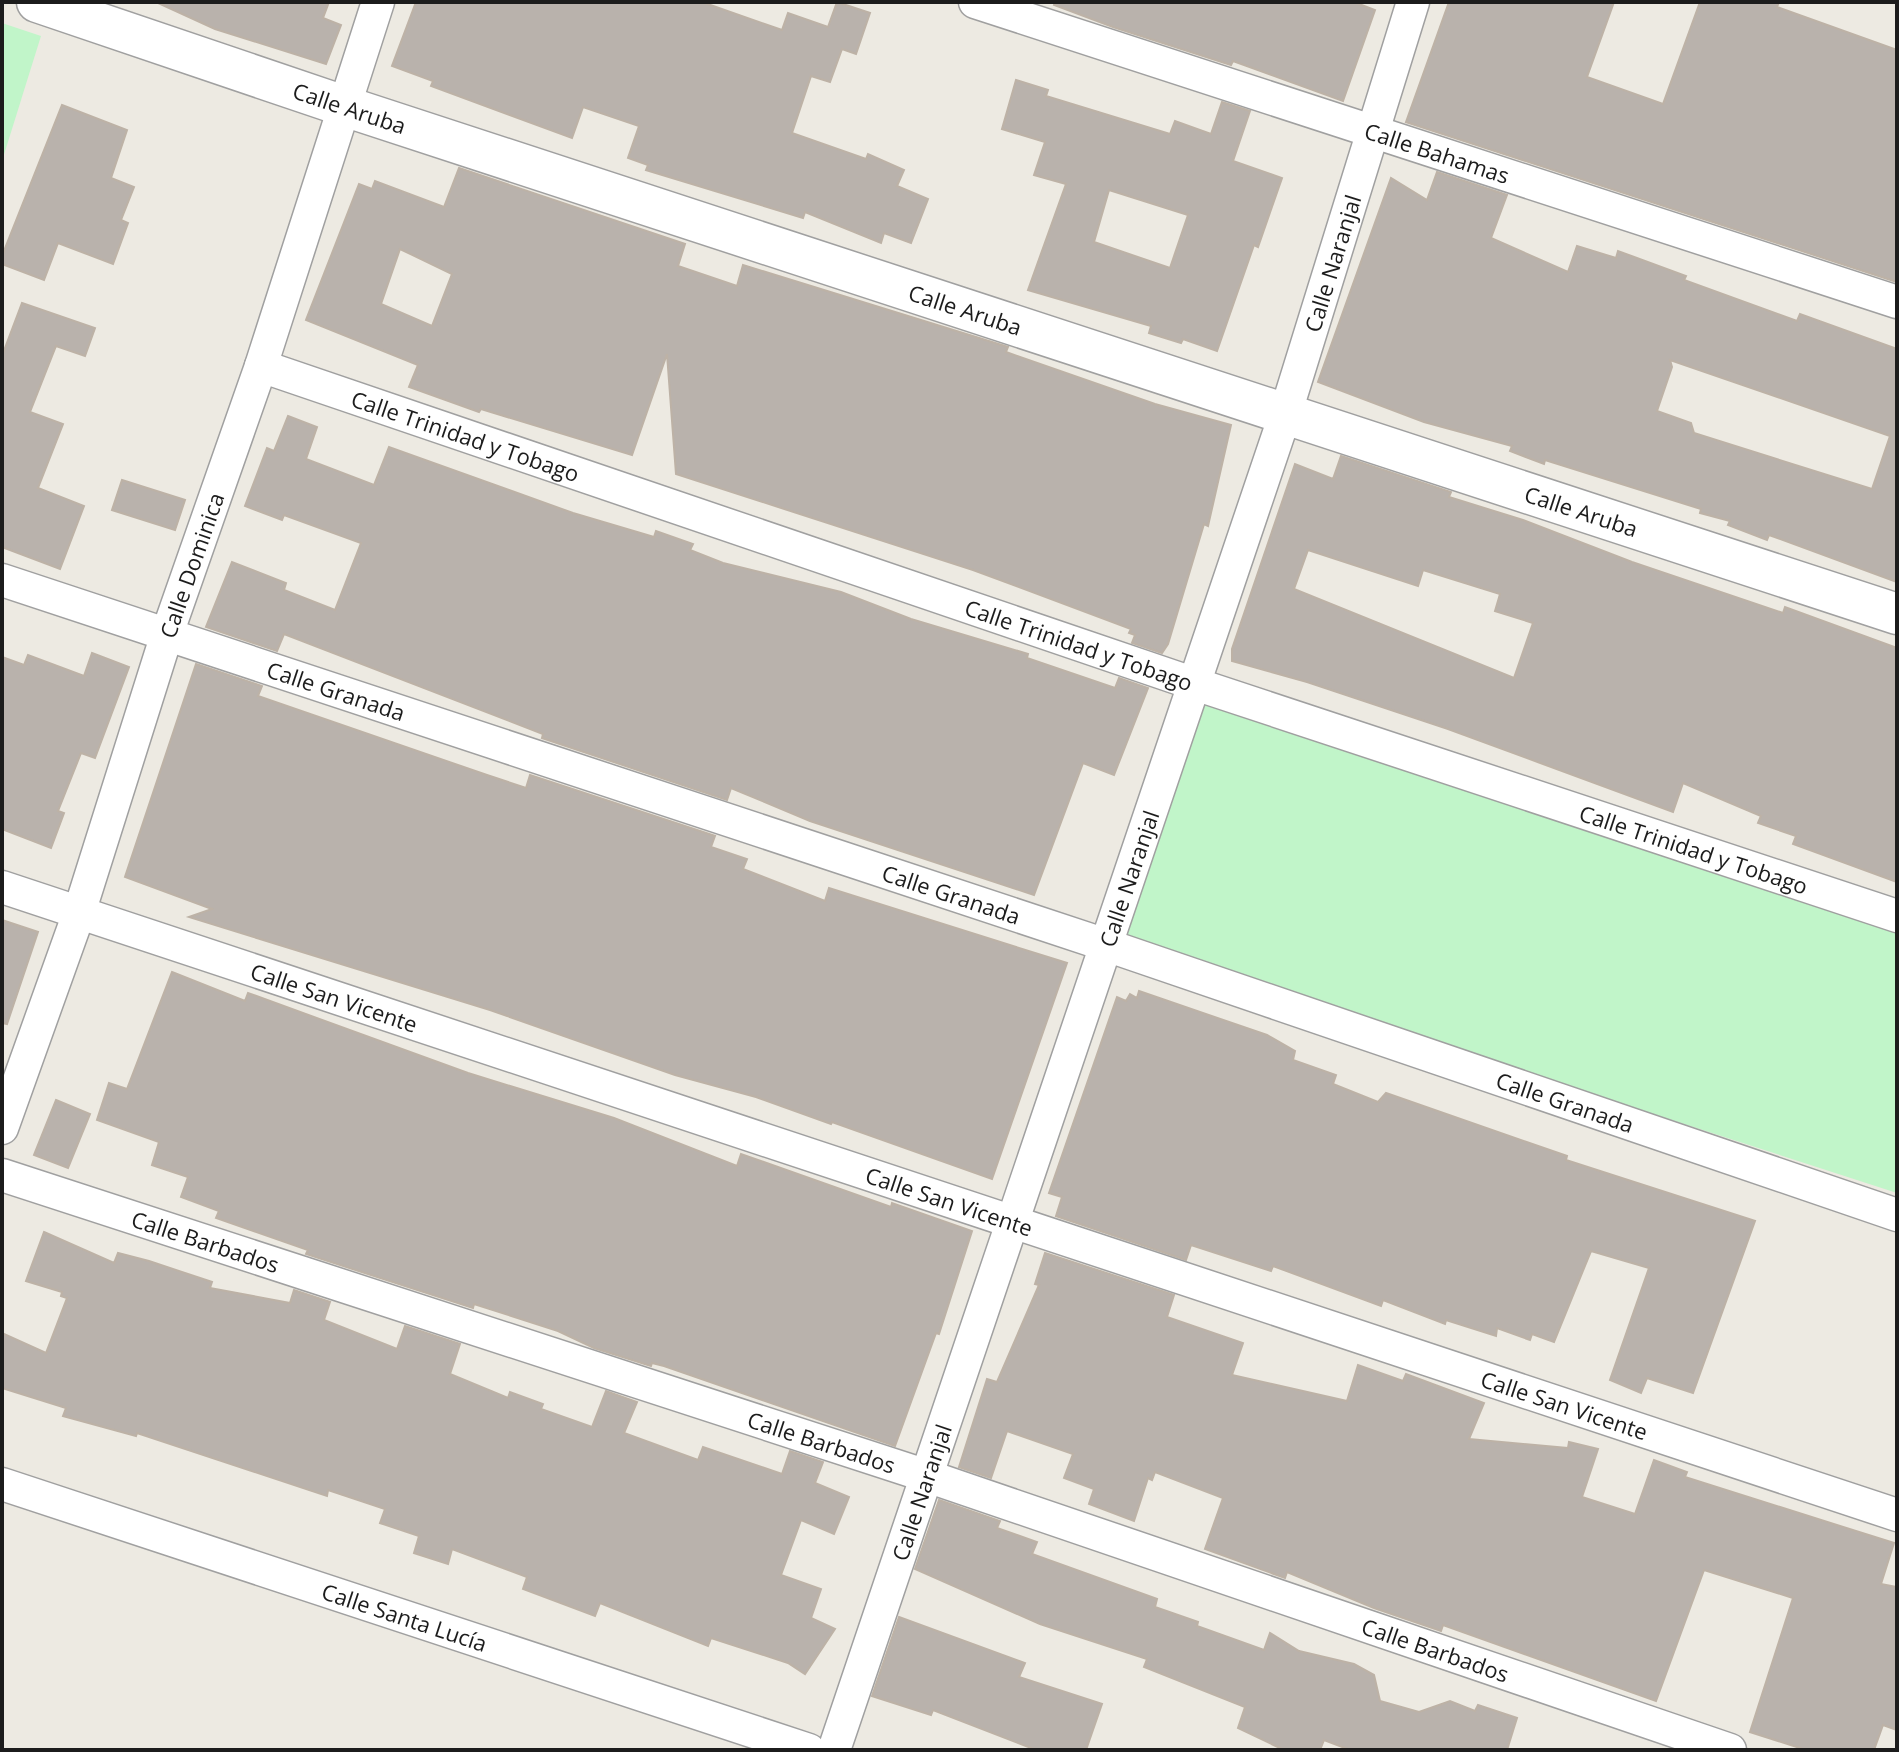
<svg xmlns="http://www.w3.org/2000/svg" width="1899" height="1752" font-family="'Open Sans',sans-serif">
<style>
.park{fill:#c1f5c9}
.building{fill:#b9b2ac;stroke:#bdb2a6;stroke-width:2;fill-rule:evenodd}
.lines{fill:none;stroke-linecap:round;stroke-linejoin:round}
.minor-casing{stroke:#a0a0a0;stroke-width:35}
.tertiary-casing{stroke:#a0a0a0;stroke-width:43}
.minor{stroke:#fff;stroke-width:32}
.tertiary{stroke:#fff;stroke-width:40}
.labels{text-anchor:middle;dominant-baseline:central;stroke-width:7;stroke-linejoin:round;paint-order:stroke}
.street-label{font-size:22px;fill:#1c1c1c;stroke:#fff}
</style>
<rect width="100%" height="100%" fill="#edeae2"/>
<g class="park">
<path d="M 2,23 L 41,36 L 2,161 Z"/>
<path d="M 1201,699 L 1897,926 L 1897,1193 L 1119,941 Z"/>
</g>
<g class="building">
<path d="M 156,2 L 329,2 L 323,18 L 341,25 L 326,64 L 215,29 Z"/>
<path d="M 416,2 L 702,2 L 782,30 L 788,13 L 828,27 L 837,2 L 870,13 L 856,54 L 842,49 L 830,82 L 811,76 L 792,133 L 866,159 L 868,154 L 904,170 L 897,186 L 928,199 L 911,243 L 884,233 L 881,243 L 805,212 L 803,218 L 646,170 L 648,165 L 628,158 L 639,126 L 583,107 L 572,138 L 431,86 L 433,81 L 392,66 Z"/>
<path d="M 1055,2 L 1354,2 L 1375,10 L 1343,101 L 1233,61 L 1231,65 L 1113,27 L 1054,5 Z"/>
<path d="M 1449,2 L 1614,2 L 1587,77 L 1663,104 L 1700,2 L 1779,2 L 1777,7 L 1897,50 L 1897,282 L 1406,122 Z"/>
<path d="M 1016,80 L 1048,90 L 1046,96 L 1170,134 L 1175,121 L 1211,134 L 1222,102 L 1250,111 L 1233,161 L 1282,178 L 1258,247 L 1254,245 L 1217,351 L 1183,339 L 1181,343 L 1149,333 L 1151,326 L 1028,290 L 1066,184 L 1034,175 L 1045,142 L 1002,129 ZM 1109,190 L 1188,215 L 1170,268 L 1094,242 Z"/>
<path d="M 62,105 L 127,130 L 111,178 L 134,187 L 121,220 L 128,223 L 113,264 L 58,243 L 44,280 L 2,264 L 2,256 Z"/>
<path d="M 459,168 L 685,244 L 678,266 L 737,286 L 743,265 L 1008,347 L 1006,352 L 1155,404 L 1231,425 L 1208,526 L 1204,524 L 1168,644 L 1162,653 L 1132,643 L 1135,635 L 1129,633 L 1131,629 L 973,570 L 676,474 L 667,354 L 632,455 L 481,409 L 479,412 L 409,387 L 418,365 L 306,320 L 359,184 L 372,189 L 375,181 L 444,207 ZM 400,249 L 452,274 L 432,326 L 381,304 Z"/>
<path d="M 1437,172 L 1507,195 L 1491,238 L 1568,272 L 1577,246 L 1616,258 L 1618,251 L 1686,276 L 1684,280 L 1797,321 L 1800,314 L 1897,349 L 1897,582 L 1769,535 L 1767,540 L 1728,525 L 1730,521 L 1700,513 L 1701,509 L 1545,460 L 1544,464 L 1510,451 L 1512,446 L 1424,422 L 1318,382 L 1391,178 L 1427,200 ZM 1670,360 L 1890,436 L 1872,489 L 1694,433 L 1691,423 L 1657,411 L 1672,367 Z"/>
<path d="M 22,303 L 95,328 L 85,356 L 56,346 L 30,412 L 63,424 L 38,488 L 84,506 L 60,569 L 2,547 L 2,356 Z"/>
<path d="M 288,416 L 317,427 L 306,459 L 374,485 L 389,447 L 573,513 L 654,537 L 656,531 L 693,544 L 690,550 L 723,563 L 841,592 L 911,619 L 1028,654 L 1027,658 L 1115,688 L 1119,678 L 1148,688 L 1114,775 L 1083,763 L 1034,895 L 810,821 L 731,788 L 727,800 L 542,738 L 543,734 L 284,634 L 277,651 L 206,627 L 232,562 L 286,583 L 284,590 L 335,610 L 361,543 L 284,515 L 282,520 L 245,506 L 267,448 L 274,451 Z"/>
<path d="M 1341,456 L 1451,492 L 1449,497 L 1523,520 L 1632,562 L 1783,613 L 1785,607 L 1897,648 L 1897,882 L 1793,844 L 1796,836 L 1758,823 L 1761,816 L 1683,783 L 1673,812 L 1448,729 L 1307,682 L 1232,661 L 1232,649 L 1295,464 L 1333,479 ZM 1308,550 L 1418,586 L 1423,570 L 1500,594 L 1495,611 L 1533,623 L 1514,678 L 1294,589 Z"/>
<path d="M 122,480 L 185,500 L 175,530 L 112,510 Z"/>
<path d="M 92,653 L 129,667 L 95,758 L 81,753 L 58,811 L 64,813 L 51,848 L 2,829 L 2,657 L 24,665 L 28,655 L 84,676 Z"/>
<path d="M 196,664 L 262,686 L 258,696 L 487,775 L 526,788 L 530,775 L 715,836 L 711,847 L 747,859 L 743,869 L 825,901 L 829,888 L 1067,963 L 992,1179 L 832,1122 L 831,1124 L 756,1097 L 675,1075 L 490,1010 L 189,917 L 212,909 L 125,877 Z"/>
<path d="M 2,920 L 38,932 L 7,1024 L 2,1023 Z"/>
<path d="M 172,972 L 245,1001 L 248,993 L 468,1073 L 614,1118 L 737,1166 L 741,1154 L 891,1207 L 892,1203 L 972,1231 L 939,1334 L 936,1333 L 895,1446 L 664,1366 L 652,1363 L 651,1366 L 594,1348 L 558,1331 L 474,1304 L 473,1308 L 306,1254 L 308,1250 L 216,1218 L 219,1211 L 181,1197 L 188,1177 L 152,1165 L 159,1142 L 97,1120 L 109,1083 L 127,1089 Z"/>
<path d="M 1139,991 L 1267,1035 L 1295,1051 L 1293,1060 L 1336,1075 L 1333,1084 L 1378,1102 L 1386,1093 L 1567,1156 L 1566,1160 L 1755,1221 L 1693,1393 L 1647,1378 L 1641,1393 L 1610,1380 L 1649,1268 L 1591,1251 L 1554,1342 L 1532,1334 L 1530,1340 L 1497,1328 L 1496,1336 L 1446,1320 L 1445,1324 L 1383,1300 L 1381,1306 L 1273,1266 L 1271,1271 L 1191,1245 L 1186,1260 L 1056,1216 L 1062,1197 L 1049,1193 L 1117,997 L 1126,1001 L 1130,994 L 1137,998 Z"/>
<path d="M 56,1100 L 90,1114 L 68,1168 L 34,1155 Z"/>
<path d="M 44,1232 L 114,1263 L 118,1253 L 149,1261 L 212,1282 L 210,1288 L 290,1303 L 294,1290 L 330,1302 L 324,1320 L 397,1349 L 405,1326 L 460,1344 L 450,1374 L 508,1398 L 510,1392 L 543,1404 L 541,1409 L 592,1427 L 606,1391 L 637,1402 L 624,1433 L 698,1460 L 703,1447 L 782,1474 L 790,1451 L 823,1462 L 815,1483 L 849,1497 L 834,1534 L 801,1520 L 781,1575 L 821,1589 L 811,1618 L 835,1629 L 805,1674 L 788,1663 L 711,1638 L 708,1646 L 600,1603 L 595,1616 L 523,1589 L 527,1577 L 452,1549 L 448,1564 L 414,1553 L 419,1536 L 380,1523 L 385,1509 L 328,1490 L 327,1496 L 137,1433 L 136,1436 L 63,1416 L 66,1408 L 2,1388 L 2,1333 L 46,1353 L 67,1298 L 61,1296 L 62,1292 L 26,1281 Z"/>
<path d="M 1045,1253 L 1174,1295 L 1167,1317 L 1243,1343 L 1232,1375 L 1347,1401 L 1358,1365 L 1403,1381 L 1406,1374 L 1484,1403 L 1469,1439 L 1568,1448 L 1569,1442 L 1598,1449 L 1582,1497 L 1635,1514 L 1654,1460 L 1687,1472 L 1685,1477 L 1894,1543 L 1881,1584 L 1897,1587 L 1897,1730 L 1883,1725 L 1874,1750 L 1806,1750 L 1750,1732 L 1793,1598 L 1704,1570 L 1656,1701 L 1443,1625 L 1441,1631 L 1374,1608 L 1287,1572 L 1285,1578 L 1205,1549 L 1223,1498 L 1155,1472 L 1152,1480 L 1148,1478 L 1134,1521 L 1089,1504 L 1094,1489 L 1064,1478 L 1073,1454 L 1007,1431 L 991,1478 L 959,1467 L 987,1379 L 997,1382 L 1039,1285 L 1035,1284 Z"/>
<path d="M 939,1500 L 1000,1521 L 997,1528 L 1037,1542 L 1032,1554 L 1157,1599 L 1155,1607 L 1198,1622 L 1197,1626 L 1264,1650 L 1270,1633 L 1299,1651 L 1354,1664 L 1374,1675 L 1380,1701 L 1419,1712 L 1450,1701 L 1475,1711 L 1478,1705 L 1517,1718 L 1507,1750 L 1350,1750 L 1324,1740 L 1320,1750 L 1284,1750 L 1238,1728 L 1245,1707 L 1144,1667 L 1147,1659 L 1040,1624 L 915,1569 Z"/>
<path d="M 899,1617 L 1025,1663 L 1019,1677 L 1102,1704 L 1086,1750 L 1036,1750 L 933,1710 L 931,1715 L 872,1696 Z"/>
</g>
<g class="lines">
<defs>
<g id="minor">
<path id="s1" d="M 975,2 L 1897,302"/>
<path id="s2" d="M 261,366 L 1192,683 L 1897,916"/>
<path id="s3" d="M 2,580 L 1106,945 L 1897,1215"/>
<path id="s4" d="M 2,887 L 1897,1515"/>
<path id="s5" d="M 2,1128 L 79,913 L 167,634 L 261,366 L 378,2"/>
<path id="s6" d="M 2,1175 L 927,1476 L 1730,1750"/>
<path id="s7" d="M 2,1484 L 809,1750"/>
<path id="s8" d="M 834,1750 L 1285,415 L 1413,2"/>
</g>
<g id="tertiary">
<path id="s9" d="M 37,2 L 344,106 L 1897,614"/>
</g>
</defs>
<use href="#minor" class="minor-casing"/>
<use href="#tertiary" class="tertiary-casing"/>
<use href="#minor" class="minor"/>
<use href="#tertiary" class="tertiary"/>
</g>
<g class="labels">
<g class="street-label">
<text stroke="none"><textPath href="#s9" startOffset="330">Calle Aruba</textPath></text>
<text stroke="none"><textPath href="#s1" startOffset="486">Calle Bahamas</textPath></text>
<text stroke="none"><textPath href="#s8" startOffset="1568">Calle Naranjal</textPath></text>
<text stroke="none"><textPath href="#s9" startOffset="978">Calle Aruba</textPath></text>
<text stroke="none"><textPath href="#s2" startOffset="216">Calle Trinidad y Tobago</textPath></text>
<text stroke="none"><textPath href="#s9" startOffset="1626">Calle Aruba</textPath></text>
<text stroke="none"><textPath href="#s5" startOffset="594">Calle Dominica</textPath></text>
<text stroke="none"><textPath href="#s2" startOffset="864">Calle Trinidad y Tobago</textPath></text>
<text stroke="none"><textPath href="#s3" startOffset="352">Calle Granada</textPath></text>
<text stroke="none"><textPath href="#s2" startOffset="1512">Calle Trinidad y Tobago</textPath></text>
<text stroke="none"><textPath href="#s8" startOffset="920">Calle Naranjal</textPath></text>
<text stroke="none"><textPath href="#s3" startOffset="1000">Calle Granada</textPath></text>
<text stroke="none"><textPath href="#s4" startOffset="350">Calle San Vicente</textPath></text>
<text stroke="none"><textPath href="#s3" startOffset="1648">Calle Granada</textPath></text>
<text stroke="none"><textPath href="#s4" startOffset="998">Calle San Vicente</textPath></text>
<text stroke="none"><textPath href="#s6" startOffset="214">Calle Barbados</textPath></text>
<text stroke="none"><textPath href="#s4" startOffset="1646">Calle San Vicente</textPath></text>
<text stroke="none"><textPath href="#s6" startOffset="862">Calle Barbados</textPath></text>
<text stroke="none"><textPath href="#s8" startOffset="272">Calle Naranjal</textPath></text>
<text stroke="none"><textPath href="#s7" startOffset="424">Calle Santa Lucía</textPath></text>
<text stroke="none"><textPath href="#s6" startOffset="1510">Calle Barbados</textPath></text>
</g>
</g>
<rect width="1899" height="1752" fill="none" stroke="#1c1c1c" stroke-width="8"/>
</svg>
